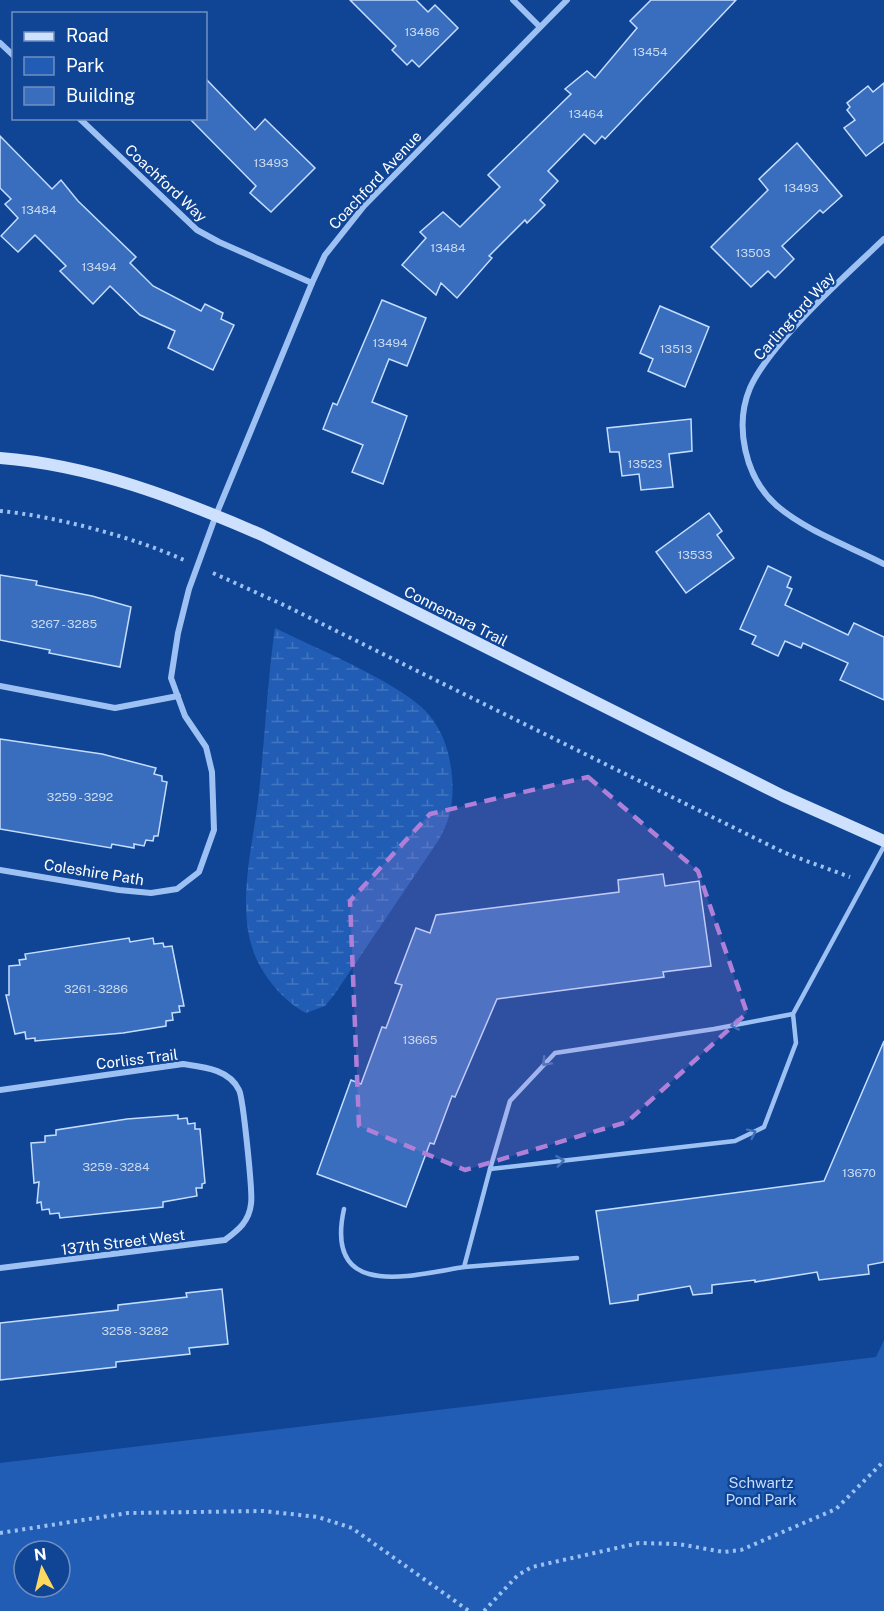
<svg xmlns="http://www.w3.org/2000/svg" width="884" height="1611" font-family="'Public Sans',sans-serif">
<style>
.wetland{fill:url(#wetland-marsh)}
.park{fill:#215db4;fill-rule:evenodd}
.building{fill:#386ebd;stroke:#c5ddfe;stroke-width:1.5}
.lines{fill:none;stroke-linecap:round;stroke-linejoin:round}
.path{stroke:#9ec1f4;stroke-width:4;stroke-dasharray:3 4.5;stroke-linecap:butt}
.lane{stroke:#9ec1f4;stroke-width:4.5}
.street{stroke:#9ec1f4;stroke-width:6}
.secondary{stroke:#cde0fd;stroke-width:12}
.oneway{stroke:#4270b6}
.marked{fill:#b080d9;fill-opacity:0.2;stroke:#b080d9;stroke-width:4.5;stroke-dasharray:12 8;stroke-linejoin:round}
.labels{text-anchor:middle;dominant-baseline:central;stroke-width:4.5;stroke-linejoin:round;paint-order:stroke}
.number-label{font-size:12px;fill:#cddbee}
.street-label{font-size:15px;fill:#fff;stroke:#104494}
.park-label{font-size:15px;fill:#c5ddfe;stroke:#104494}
</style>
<defs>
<pattern id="wetland-marsh" width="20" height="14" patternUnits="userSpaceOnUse" patternTransform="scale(1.5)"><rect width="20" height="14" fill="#215db4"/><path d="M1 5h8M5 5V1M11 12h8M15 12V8" fill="none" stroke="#4275bf"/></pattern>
</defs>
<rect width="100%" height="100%" fill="#104494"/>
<path class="wetland" d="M 275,628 C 313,647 406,685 430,716 C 444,734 450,754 452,776 C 454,801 451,819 438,841 L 334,995 L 325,1006 L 306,1013 C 282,1001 259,972 252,947 C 237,898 254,841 259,792 C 265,738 267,683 275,628 Z"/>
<path class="park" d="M 884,1340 L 884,1611 L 0,1611 L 0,1463 L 876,1357 ZM 24,1551 L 60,1551 L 60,1587 L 24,1587 Z"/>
<g class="building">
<path d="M 350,0 L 416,0 L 428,12 L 435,5 L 458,28 L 419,67 L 412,60 L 407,65 L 392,50 L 396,46 Z"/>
<path d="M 651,0 L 736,0 L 605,139 L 602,136 L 595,144 L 584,134 L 548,171 L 558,181 L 540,200 L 545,205 L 527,223 L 525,220 L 489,256 L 492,258 L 457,298 L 441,283 L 436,295 L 402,265 L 426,238 L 420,232 L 443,212 L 460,227 L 500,187 L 488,175 L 571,94 L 565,89 L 587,71 L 595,78 L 637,28 L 630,21 Z"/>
<path d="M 206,79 L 255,130 L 265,119 L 315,168 L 271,212 L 250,193 L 256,186 L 189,118 L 206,118 Z"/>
<path d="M 884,83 L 884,142 L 866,156 L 844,128 L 855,120 L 847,110 L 850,107 L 847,103 L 868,86 L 873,92 Z"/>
<path d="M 0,136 L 52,189 L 61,180 L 78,201 L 136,257 L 130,263 L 153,286 L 201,311 L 205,304 L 223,313 L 221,319 L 234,325 L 213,370 L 168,348 L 175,331 L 140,315 L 110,286 L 93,304 L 60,271 L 66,266 L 35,235 L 18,252 L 1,236 L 18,218 L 5,204 L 11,199 L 0,188 Z"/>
<path d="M 797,143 L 842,196 L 823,213 L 820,210 L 782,246 L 794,259 L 775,278 L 768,271 L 751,287 L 711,247 L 768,190 L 759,179 Z"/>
<path d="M 382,300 L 426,318 L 407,366 L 389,359 L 372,402 L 407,416 L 383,484 L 352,472 L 363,445 L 323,429 L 333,403 L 337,405 Z"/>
<path d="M 660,306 L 709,327 L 685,387 L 648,371 L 653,359 L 640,353 Z"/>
<path d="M 691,419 L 692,451 L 669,454 L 673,487 L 641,490 L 639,474 L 622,476 L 619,452 L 610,452 L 607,428 Z"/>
<path d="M 709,513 L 722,531 L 717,535 L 734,558 L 686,593 L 656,552 Z"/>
<path d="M 768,566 L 791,577 L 787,587 L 792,589 L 785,605 L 848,635 L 854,623 L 884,637 L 884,700 L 840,680 L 848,663 L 803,643 L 801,648 L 785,641 L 778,656 L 752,644 L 756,636 L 740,629 Z"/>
<path d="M 0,575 L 37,581 L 36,585 L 92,596 L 131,607 L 120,667 L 49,653 L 50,650 L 0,640 Z"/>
<path d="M 0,739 L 102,754 L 156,768 L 154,774 L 162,776 L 162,781 L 167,782 L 158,836 L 154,836 L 153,841 L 146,840 L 144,846 L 134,844 L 134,848 L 112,844 L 111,848 L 0,829 Z"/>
<path d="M 663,874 L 665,886 L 699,881 L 711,966 L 663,972 L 664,977 L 497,999 L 455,1097 L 452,1096 L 434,1144 L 430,1143 L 406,1207 L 317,1174 L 351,1080 L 361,1084 L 382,1027 L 386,1028 L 402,985 L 395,983 L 416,928 L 430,933 L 436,915 L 619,892 L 618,880 Z"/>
<path d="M 129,938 L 130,942 L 153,938 L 154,944 L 163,943 L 164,947 L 172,946 L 184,1006 L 179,1006 L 180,1012 L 172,1013 L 173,1020 L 166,1021 L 166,1026 L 123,1033 L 35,1041 L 35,1038 L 26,1039 L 25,1032 L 15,1034 L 6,995 L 9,995 L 9,966 L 20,965 L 19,960 L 26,959 L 25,954 Z"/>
<path d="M 884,1041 L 884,1262 L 868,1265 L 869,1274 L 819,1280 L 817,1272 L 755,1282 L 755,1280 L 712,1285 L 712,1293 L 693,1295 L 690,1286 L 638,1295 L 638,1300 L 610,1304 L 596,1211 L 824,1181 Z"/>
<path d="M 178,1115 L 178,1119 L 187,1118 L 188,1124 L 195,1123 L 195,1129 L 200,1129 L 205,1183 L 202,1184 L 202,1188 L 196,1188 L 197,1196 L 163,1202 L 163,1207 L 60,1218 L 59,1213 L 50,1214 L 49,1209 L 42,1210 L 41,1202 L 37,1203 L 39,1182 L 34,1183 L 31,1143 L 45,1142 L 45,1136 L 56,1135 L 56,1130 L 127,1119 Z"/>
<path d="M 222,1289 L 228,1344 L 189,1348 L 190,1354 L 116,1362 L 116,1367 L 0,1380 L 0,1323 L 118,1310 L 118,1305 L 187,1297 L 186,1293 Z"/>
</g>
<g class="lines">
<g class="path">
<path d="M 0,511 C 55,516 133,537 184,560"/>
<path d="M 213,573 L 286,606 L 785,853 L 850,877"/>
<path d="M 0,1533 L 128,1513 L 263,1511 L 318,1517 L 352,1528 L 469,1611"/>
<path d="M 484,1611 L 518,1575 L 532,1567 L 639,1543 L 678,1544 L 724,1552 L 741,1550 L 836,1509 L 884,1461"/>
</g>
<g class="lane">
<path d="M 793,1014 L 714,1029 L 555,1053 L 510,1101 L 490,1169 L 735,1141 L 764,1127 L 796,1043 L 793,1014 L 884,846"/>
<path d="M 344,1209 C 324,1300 409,1276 464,1267 L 490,1169"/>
<path d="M 464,1267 L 577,1258"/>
</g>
<g class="street">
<path d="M 513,0 L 540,27"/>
<path d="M 0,43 L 14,56"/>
<path d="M 79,118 L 197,230 L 219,242 L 312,283"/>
<path d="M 884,239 C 847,274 770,343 750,388 C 734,426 745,477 776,505 C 806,531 849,546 884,564"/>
<path d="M 0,686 L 115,708 L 178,696"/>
<path d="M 0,870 L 119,890 L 151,893 L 177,889 L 199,872 L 214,830 L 212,772 L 206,747 L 185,716 L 171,678 L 178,633 L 189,589 L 216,515 L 312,283 L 325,255 L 364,206 L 567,0"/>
<path d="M 0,1090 L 183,1064 C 203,1067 229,1069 239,1090 C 243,1097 253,1194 251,1204 C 249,1222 238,1230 225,1240 L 0,1268"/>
</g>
<path class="secondary" d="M 0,458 C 92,465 179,499 262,535 L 783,796 L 884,841"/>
</g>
<defs><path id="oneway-chevron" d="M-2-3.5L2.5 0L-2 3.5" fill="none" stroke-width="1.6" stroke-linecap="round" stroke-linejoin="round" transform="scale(1.5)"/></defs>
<g class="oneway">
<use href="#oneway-chevron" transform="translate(735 1025) rotate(169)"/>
<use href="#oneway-chevron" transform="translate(546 1062) rotate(133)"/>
<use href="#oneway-chevron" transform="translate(752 1133) rotate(-26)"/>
<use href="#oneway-chevron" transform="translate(560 1161) rotate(-7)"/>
</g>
<path class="marked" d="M 588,777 L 698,871 L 747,1013 L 627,1122 L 465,1170 L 359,1126 L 350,901 L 430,814 Z"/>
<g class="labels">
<g class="number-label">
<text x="422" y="32">13486</text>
<text x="650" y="52">13454</text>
<text x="586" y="114">13464</text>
<text x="271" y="163">13493</text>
<text x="801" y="188">13493</text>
<text x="39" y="210">13484</text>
<text x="448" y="248">13484</text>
<text x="753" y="253">13503</text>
<text x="99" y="267">13494</text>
<text x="390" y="343">13494</text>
<text x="676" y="349">13513</text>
<text x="645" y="464">13523</text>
<text x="695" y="555">13533</text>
<text x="64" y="624">3267 - 3285</text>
<text x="80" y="797">3259 - 3292</text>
<text x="96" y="989">3261 - 3286</text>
<text x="420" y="1040">13665</text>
<text x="116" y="1167">3259 - 3284</text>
<text x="859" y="1173">13670</text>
<text x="135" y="1331">3258 - 3282</text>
</g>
<g class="street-label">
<text transform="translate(375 180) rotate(-47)">Coachford Avenue</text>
<text transform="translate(166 183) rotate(43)">Coachford Way</text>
<text transform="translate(794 316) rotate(-48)">Carlingford Way</text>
<text transform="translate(456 616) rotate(27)">Connemara Trail</text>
<text transform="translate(94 872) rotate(9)">Coleshire Path</text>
<text transform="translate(137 1059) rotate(-7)">Corliss Trail</text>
<text transform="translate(123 1242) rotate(-7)">137th Street West</text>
</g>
<g class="park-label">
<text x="761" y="1482">Schwartz<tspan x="761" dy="17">Pond Park</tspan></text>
</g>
</g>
<rect x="12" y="12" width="195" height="108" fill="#104494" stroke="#708fbf" stroke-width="1.5"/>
<rect x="24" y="32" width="30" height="9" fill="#cde0fd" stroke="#708fbf" stroke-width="1.5"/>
<text x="66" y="42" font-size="18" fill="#ffffff">Road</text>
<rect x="24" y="57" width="30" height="18" fill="#215db4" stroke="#708fbf" stroke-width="1.5"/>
<text x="66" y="72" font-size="18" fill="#ffffff">Park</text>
<rect x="24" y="87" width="30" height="18" fill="#386ebd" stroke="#708fbf" stroke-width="1.5"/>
<text x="66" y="102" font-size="18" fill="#ffffff">Building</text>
<g transform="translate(42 1569) rotate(353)"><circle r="28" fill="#104494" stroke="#708fbf" stroke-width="1.5"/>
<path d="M0-4.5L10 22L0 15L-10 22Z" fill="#ffd860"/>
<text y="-9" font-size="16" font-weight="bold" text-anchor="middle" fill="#ffffff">N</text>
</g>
</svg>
